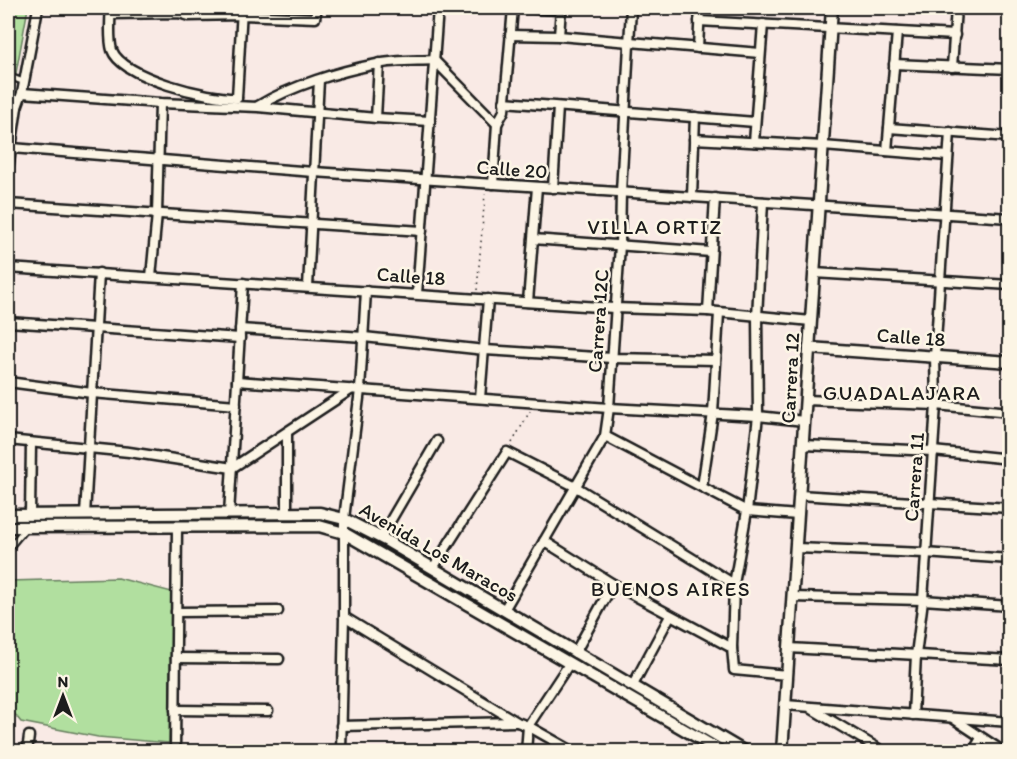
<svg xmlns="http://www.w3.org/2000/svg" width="1017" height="759" font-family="Itim,sans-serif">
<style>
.green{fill:#b1df9f;stroke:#667e5e;stroke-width:1.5}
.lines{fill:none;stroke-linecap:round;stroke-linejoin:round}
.service-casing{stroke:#1c1c1c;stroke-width:9}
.minor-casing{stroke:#1c1c1c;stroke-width:13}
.tertiary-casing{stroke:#1c1c1c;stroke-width:15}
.path{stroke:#1c1c1c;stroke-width:1.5;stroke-dasharray:1.5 4.5;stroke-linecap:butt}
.service{stroke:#fcf5e5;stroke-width:4.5}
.minor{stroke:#fcf5e5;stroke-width:8}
.tertiary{stroke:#fcf5e5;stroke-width:10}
.labels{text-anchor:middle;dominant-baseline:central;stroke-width:5;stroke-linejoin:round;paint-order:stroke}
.street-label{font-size:20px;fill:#1c1c1c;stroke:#fcf5e5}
.neighbourhood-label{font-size:21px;letter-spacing:1.5px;fill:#1c1c1c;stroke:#fcf5e5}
</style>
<rect width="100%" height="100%" fill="#f9eae5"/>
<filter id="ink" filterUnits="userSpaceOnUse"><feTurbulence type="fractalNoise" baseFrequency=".0167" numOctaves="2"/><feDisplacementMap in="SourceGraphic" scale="12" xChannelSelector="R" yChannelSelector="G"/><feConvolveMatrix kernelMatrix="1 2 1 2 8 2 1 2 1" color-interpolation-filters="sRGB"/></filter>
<g filter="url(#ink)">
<g class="green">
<path d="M 8,8 L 28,8 L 11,100 L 8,100 Z"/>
<path d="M 118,578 L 172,592 L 169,743 L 98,737 L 21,722 L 8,706 L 8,589 L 9,581 Z"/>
</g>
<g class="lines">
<defs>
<g id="service">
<path d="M 8,76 L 24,82"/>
<path d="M 8,549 L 25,529"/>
</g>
<g id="minor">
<path d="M 111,8 C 110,18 109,40 112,50 C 122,78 210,99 237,98"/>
<path d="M 522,8 L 560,10"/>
<path d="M 111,14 L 179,13 L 189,16 L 242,15 L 315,18 L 317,8"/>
<path d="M 699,21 L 955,35"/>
<path d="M 510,35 L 559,36 L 760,53"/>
<path d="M 559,36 L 561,8"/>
<path d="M 698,48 L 700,8"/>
<path d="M 894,64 L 1010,69"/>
<path d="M 952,67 L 956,8"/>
<path d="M 22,93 L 160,103 L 258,107 L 376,118 L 430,121"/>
<path d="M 237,98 L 242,8"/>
<path d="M 504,102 L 755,122"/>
<path d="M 258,106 C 291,86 340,71 377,64 C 395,60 415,61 434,60 L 497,124"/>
<path d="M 8,107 L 17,107"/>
<path d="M 376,118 L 379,63"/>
<path d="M 889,128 L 1010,137"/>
<path d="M 694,139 L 823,146 L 948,156"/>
<path d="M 754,142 L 763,24"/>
<path d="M 12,148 L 314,172 L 1010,218"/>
<path d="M 887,151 L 897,32"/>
<path d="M 8,170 L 17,107 L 22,93 L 38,8"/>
<path d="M 493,184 L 497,124 L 504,111 L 513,8"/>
<path d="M 553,188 L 558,107"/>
<path d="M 692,197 L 695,117"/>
<path d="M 763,202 L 757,317 L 758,416 L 747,511 L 734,584 L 732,648 L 734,670 L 787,675"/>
<path d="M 8,204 L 422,231"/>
<path d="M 533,239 L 711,252"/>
<path d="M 8,268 L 614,308 L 708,311 L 811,321"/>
<path d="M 814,273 L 1010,285"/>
<path d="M 151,277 L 157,214 L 160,103"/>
<path d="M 308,287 L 319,80"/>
<path d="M 417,294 L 438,8"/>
<path d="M 528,302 L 537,187"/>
<path d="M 708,311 L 715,198"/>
<path d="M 8,322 L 240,338"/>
<path d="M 240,329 L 364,337 L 485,350 L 612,358 L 716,360"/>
<path d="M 237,381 L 609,408 L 758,416 L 804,421"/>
<path d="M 8,382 L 92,393 L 236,405"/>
<path d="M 480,398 L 488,299"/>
<path d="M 806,400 L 936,405 L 1010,412"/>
<path d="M 605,436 L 747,511 L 798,515"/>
<path d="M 8,440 L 129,452 L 232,468 L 352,389"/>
<path d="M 804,445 L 933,451 L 1010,459"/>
<path d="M 702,487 L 713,413 L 719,313"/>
<path d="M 799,495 L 1010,508"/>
<path d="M 287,513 L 287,433"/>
<path d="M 229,514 L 243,283"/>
<path d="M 30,515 L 31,443"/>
<path d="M 85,515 L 99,273"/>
<path d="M 381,537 L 437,441"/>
<path d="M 544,541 L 613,584 L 732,648"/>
<path d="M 796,548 L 925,553 L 1010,559"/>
<path d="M 433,568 L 507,452 L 576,487 L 734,584"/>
<path d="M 792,597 L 923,600 L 1010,606"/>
<path d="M 504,610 L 605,436 L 609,408 L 620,245 L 621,192 L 631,8"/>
<path d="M 176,612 L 278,611"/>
<path d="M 344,617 L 517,722 L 528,726 L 574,752"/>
<path d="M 789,648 L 1010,660"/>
<path d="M 575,653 L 613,584"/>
<path d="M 176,658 L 279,659"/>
<path d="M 633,685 L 670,616"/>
<path d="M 785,705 L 1010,722"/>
<path d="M 812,709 L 884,752"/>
<path d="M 175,710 L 268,711"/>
<path d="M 913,715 L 916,655 L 923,600 L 936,405 L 935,356 L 950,132"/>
<path d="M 954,719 L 1004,752"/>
<path d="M 341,726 L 516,722"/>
<path d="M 27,752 L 29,736"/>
<path d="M 175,752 L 177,527"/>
<path d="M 341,752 L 344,617 L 344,519 L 360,390 L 366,291"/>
<path d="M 526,752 L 528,726 L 569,664"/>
<path d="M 973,752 L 981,738"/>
</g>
<g id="tertiary">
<path d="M 809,348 L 1010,362"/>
<path d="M 8,515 L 320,513 L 344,519 L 385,540 L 745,752"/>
<path d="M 8,527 L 319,526 L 344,533 L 723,752"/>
<path d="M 782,752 L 832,8"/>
</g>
</defs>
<use href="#service" class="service-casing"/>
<use href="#minor" class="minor-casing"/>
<use href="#tertiary" class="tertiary-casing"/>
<g class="path">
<path d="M 477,290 L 485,194"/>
<path d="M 512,443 L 530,411"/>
</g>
<use href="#service" class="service"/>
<use href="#minor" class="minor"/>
<use href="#tertiary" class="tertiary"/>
</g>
</g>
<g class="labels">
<g class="street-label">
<text transform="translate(512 169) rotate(4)">Calle 20</text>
<text transform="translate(411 276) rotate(4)">Calle 18</text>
<text transform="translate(598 321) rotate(-86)">Carrera 12C</text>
<text transform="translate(911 337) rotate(4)">Calle 18</text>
<text transform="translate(790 378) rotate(-87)">Carrera 12</text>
<text transform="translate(914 477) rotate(-86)">Carrera 11</text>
<text transform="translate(439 552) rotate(30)">Avenida Los Maracos</text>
</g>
<g class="neighbourhood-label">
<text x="655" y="226">VILLA ORTIZ</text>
<text x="902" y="392">GUADALAJARA</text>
<text x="671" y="588">BUENOS AIRES</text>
</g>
</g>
<rect width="1017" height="759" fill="none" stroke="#fcf5e5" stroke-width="30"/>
<rect x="15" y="15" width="987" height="729" fill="none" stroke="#1c1c1c" stroke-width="2" filter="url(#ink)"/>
<g transform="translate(63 696)" stroke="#fcf5e5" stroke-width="4.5" paint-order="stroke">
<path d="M0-4.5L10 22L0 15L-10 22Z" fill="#1c1c1c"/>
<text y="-9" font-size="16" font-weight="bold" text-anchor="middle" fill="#1c1c1c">N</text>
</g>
</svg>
